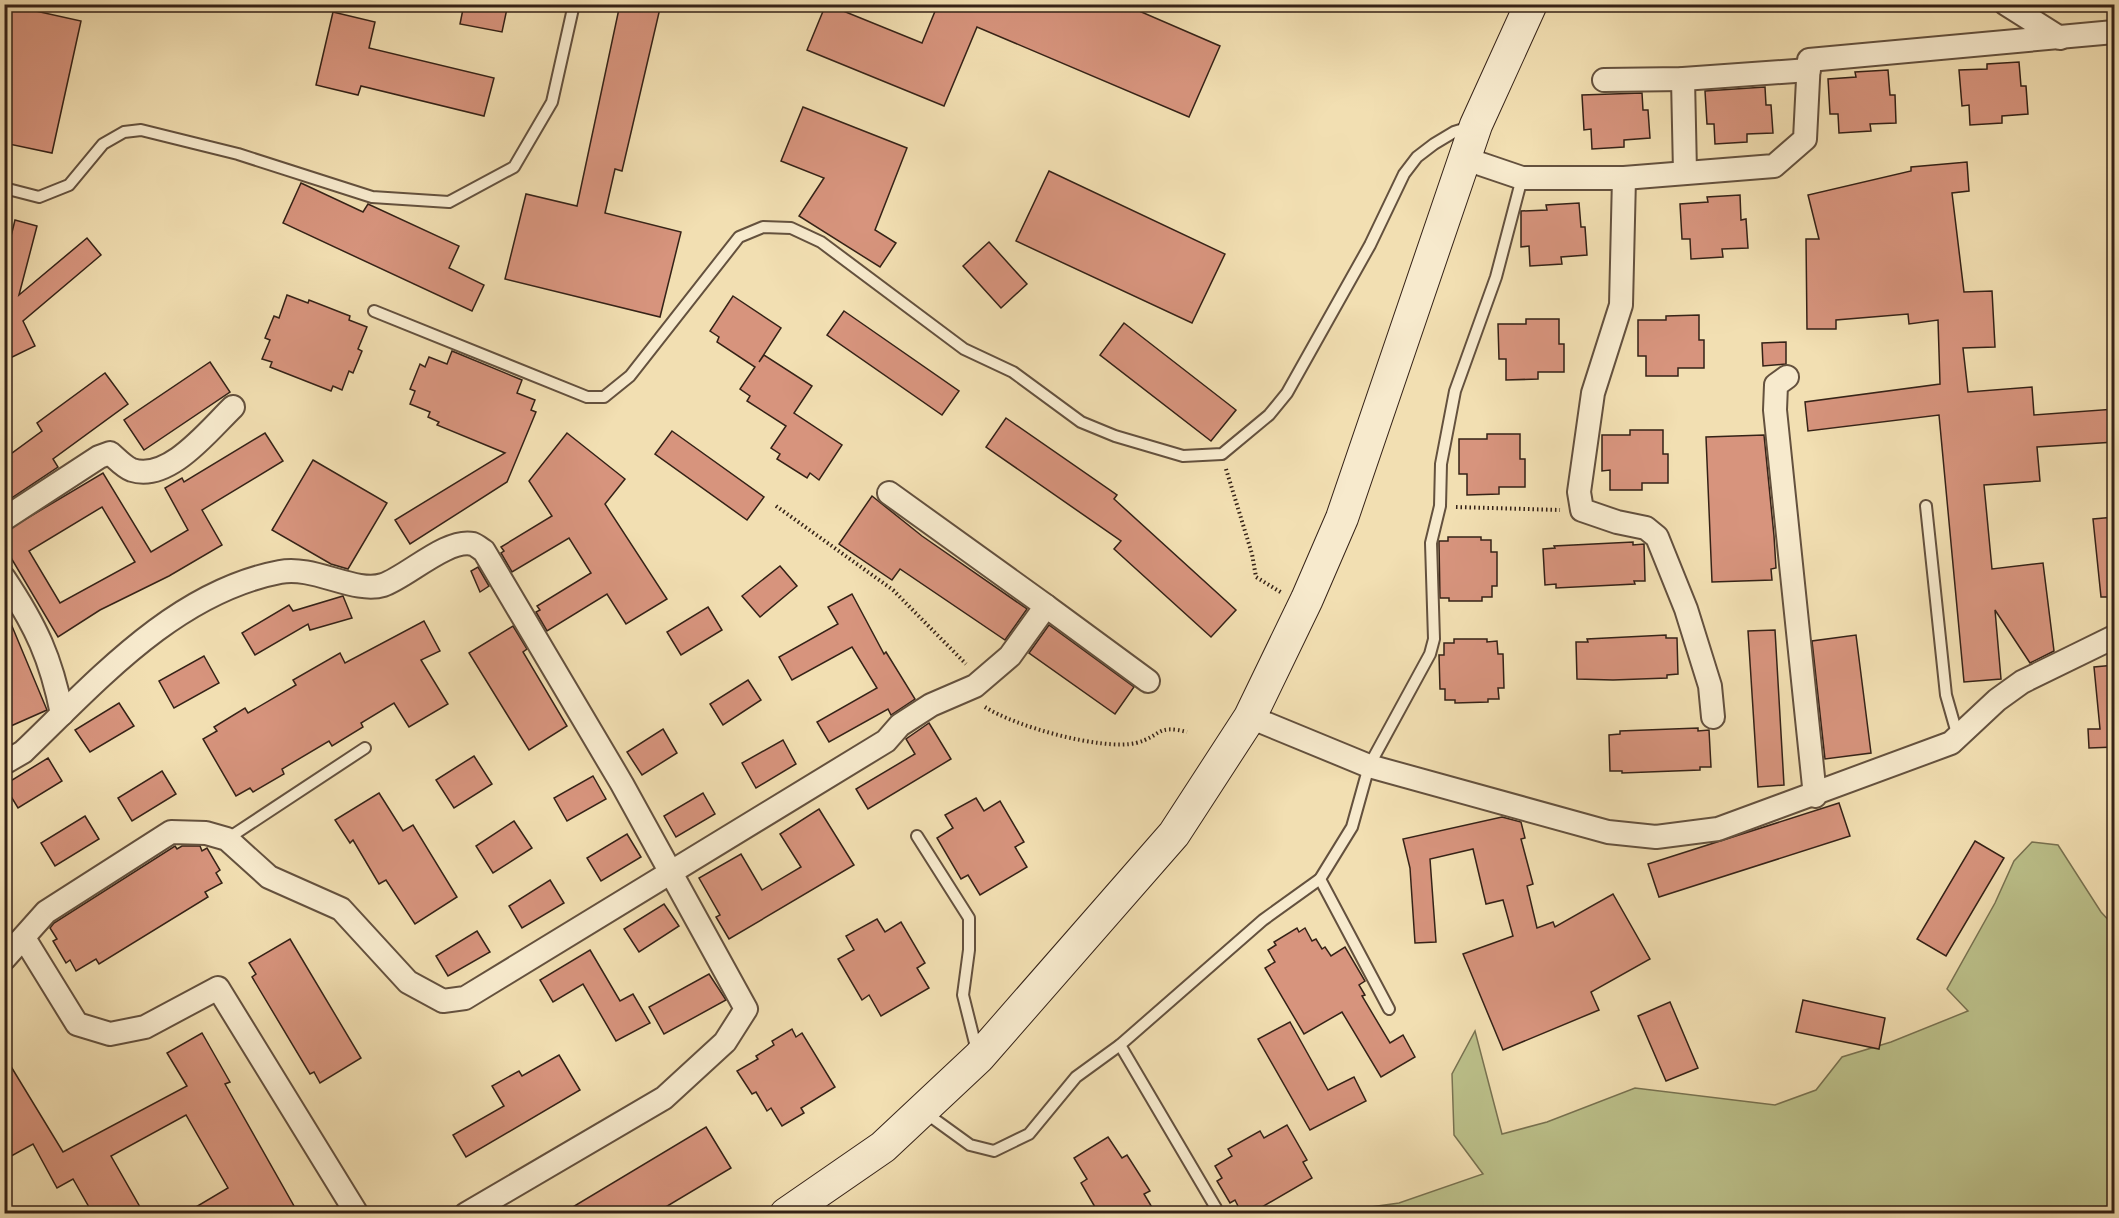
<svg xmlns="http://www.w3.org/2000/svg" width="2119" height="1218" font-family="'IM FELL French Canon',serif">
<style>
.green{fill:#bcc18b;stroke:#787251;stroke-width:1.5}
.building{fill:#d7947d;stroke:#352217;stroke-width:1.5;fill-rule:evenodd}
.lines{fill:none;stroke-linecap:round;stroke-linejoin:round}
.lane-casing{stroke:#64513e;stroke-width:14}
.street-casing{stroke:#64513e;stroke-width:26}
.secondary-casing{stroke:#352217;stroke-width:34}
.path{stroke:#352217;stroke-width:4;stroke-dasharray:1.5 3;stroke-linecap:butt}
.lane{stroke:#f7eacd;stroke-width:10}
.street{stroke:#f7eacd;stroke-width:22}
.secondary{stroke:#f7eacd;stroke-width:32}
</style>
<rect width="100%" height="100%" fill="#f2dfb2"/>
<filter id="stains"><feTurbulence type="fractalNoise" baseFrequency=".00333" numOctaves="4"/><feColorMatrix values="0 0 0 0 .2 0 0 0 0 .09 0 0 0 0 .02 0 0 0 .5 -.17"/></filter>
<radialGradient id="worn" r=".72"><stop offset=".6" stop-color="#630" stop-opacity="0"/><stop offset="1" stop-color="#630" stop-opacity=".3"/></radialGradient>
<path class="green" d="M 2032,842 L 2058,845 L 2101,912 L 2114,926 L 2114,1213 L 1345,1214 L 1349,1210 L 1399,1203 L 1483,1174 L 1454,1135 L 1452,1074 L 1475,1031 L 1502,1134 L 1547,1122 L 1635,1088 L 1775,1105 L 1816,1090 L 1842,1057 L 1891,1042 L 1968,1011 L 1947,989 L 1995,903 L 2014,861 Z"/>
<g class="building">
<path d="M 4,4 L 81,21 L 52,153 L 4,143 Z"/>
<path d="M 464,4 L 508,4 L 502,32 L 460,24 Z"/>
<path d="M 620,4 L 661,4 L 622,171 L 615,169 L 605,213 L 681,232 L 660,317 L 505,279 L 526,194 L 577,206 Z"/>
<path d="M 826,4 L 922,43 L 938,4 L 1123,4 L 1220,46 L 1189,117 L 977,27 L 944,106 L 807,50 Z"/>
<path d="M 333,12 L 375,22 L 369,48 L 494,78 L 484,116 L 361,86 L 358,95 L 316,85 Z"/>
<path d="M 2019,62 L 2021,86 L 2026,86 L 2028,114 L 2002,116 L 2002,123 L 1970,125 L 1969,105 L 1962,106 L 1959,70 L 1987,69 L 1987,64 Z"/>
<path d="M 1888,70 L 1890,95 L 1895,95 L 1896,123 L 1870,124 L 1871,131 L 1839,133 L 1838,114 L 1830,114 L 1828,79 L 1856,77 L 1855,72 Z"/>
<path d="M 1765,87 L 1766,105 L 1771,105 L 1773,133 L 1747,134 L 1747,142 L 1715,144 L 1714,124 L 1707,124 L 1705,91 Z"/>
<path d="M 1642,93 L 1643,110 L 1648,110 L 1650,138 L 1624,140 L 1624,147 L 1592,149 L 1591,129 L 1584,130 L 1582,95 Z"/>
<path d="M 803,107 L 907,148 L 875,230 L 896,243 L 880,267 L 799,216 L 824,178 L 781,161 Z"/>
<path d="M 1967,162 L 1969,191 L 1952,193 L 1964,292 L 1992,291 L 1995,347 L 1963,348 L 1968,392 L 2032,387 L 2034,415 L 2115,409 L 2115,442 L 2037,447 L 2040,481 L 1984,485 L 1992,569 L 2043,563 L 2054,651 L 2030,663 L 1995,610 L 2001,679 L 1964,682 L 1939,415 L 1808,431 L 1805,402 L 1940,384 L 1938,320 L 1909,324 L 1908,314 L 1836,320 L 1836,329 L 1807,329 L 1806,239 L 1819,239 L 1808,195 L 1911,171 L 1911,167 Z"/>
<path d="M 1049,171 L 1225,254 L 1192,323 L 1016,241 Z"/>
<path d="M 301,183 L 363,212 L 368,204 L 459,246 L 449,268 L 484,285 L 472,311 L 283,223 Z"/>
<path d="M 1740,195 L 1741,220 L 1746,219 L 1748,248 L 1722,249 L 1723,257 L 1691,259 L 1690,239 L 1682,239 L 1680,204 L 1708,202 L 1707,197 Z"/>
<path d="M 1579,203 L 1581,227 L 1585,227 L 1587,255 L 1561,257 L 1562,264 L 1530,266 L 1529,246 L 1521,247 L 1521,211 L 1547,210 L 1546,205 Z"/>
<path d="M 15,220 L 37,226 L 19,295 L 87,238 L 101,255 L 23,321 L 35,346 L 4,361 L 4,265 Z"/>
<path d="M 989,242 L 1027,284 L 1001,308 L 963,266 Z"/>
<path d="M 287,295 L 308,303 L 309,300 L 350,316 L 349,320 L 367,327 L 358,349 L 362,351 L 353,373 L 349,371 L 342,390 L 333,386 L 331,391 L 270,367 L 272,362 L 262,359 L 270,340 L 265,338 L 274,316 L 279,318 Z"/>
<path d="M 733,296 L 781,328 L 759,362 L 764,355 L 812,386 L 794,413 L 842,445 L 819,480 L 810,473 L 807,478 L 777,459 L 780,454 L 771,448 L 786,426 L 747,401 L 750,396 L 740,389 L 755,367 L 717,342 L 719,337 L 710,331 Z"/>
<path d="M 844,311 L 959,391 L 942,415 L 827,335 Z"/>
<path d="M 1699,315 L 1699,340 L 1704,340 L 1704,368 L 1678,368 L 1678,376 L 1646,376 L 1646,356 L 1638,356 L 1638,320 L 1666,320 L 1666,316 Z"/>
<path d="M 1526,319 L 1559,319 L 1559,344 L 1564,344 L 1564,372 L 1538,372 L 1538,379 L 1506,380 L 1506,359 L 1499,359 L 1498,324 L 1526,324 Z"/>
<path d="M 1124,323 L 1236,410 L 1211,441 L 1100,355 Z"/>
<path d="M 1786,342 L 1786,364 L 1763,366 L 1762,343 Z"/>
<path d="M 452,351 L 522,380 L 517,393 L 535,400 L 531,410 L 536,412 L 507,482 L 410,544 L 395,520 L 505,453 L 437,425 L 439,422 L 428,417 L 430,412 L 410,404 L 415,391 L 410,389 L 420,364 L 425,367 L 429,357 L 447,364 Z"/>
<path d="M 210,362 L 230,392 L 144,450 L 124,420 Z"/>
<path d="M 105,373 L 128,404 L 53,459 L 58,467 L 4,503 L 4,459 L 42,431 L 37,423 Z"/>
<path d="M 1006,418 L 1117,495 L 1114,499 L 1236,610 L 1211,637 L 1114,549 L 1121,541 L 986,447 Z"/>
<path d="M 1630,430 L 1663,430 L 1663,454 L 1668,454 L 1668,483 L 1642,483 L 1642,490 L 1610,490 L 1610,470 L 1602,471 L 1602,435 L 1630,435 Z"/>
<path d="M 672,431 L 764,497 L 747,520 L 655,454 Z"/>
<path d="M 265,433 L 283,461 L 202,510 L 222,545 L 169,576 L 100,610 L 58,637 L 4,546 L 4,532 L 103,473 L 151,552 L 188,530 L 165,488 L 182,478 L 184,482 ZM 102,507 L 135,562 L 60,603 L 29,551 Z"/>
<path d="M 567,433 L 625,479 L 605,504 L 667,599 L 626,624 L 607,594 L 547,631 L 536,612 L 540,610 L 537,606 L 591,573 L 569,538 L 512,572 L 501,553 L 504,551 L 501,547 L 552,516 L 529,481 Z"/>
<path d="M 1487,434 L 1520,434 L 1520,459 L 1525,459 L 1525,487 L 1499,487 L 1499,494 L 1467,495 L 1467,474 L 1459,474 L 1459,439 L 1487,439 Z"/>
<path d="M 1764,435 L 1774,536 L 1776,568 L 1771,569 L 1772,580 L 1712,582 L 1706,437 Z"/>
<path d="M 313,460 L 387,503 L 348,569 L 331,564 L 272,530 Z"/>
<path d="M 872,496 L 922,536 L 1027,609 L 1005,640 L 900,569 L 892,580 L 839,544 Z"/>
<path d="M 2115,517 L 2115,597 L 2101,597 L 2093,519 Z"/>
<path d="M 1448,537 L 1481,537 L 1481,540 L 1491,540 L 1491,552 L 1497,552 L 1497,586 L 1492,586 L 1492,597 L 1482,597 L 1482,601 L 1449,601 L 1449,598 L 1440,598 L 1439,544 L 1439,541 L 1448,541 Z"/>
<path d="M 1633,542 L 1633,545 L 1644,544 L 1645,581 L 1634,581 L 1635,584 L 1556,588 L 1556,584 L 1545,585 L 1543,549 L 1555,548 L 1554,546 Z"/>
<path d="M 780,566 L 797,586 L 760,617 L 742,596 Z"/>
<path d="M 478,567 L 489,586 L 480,592 L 471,571 Z"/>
<path d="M 852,594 L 884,654 L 886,652 L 915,699 L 891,715 L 888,709 L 829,742 L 817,722 L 877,688 L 852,647 L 792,680 L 779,657 L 838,624 L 828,607 Z"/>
<path d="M 343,596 L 352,618 L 310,630 L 308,624 L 255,655 L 242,633 L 289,605 L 293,611 Z"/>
<path d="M 4,607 L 47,710 L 4,729 Z"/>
<path d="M 708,607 L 722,630 L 681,655 L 667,632 Z"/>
<path d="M 424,621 L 440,651 L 421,660 L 448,704 L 409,727 L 394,703 L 361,723 L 363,727 L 332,746 L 329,741 L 282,769 L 284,774 L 253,792 L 250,788 L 236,796 L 203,739 L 217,731 L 214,727 L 245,708 L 248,713 L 296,685 L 293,680 L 340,653 L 345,663 Z"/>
<path d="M 1049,625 L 1134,687 L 1115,714 L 1029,653 Z"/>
<path d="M 513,626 L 527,649 L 523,652 L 567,726 L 529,750 L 469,653 Z"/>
<path d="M 1775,630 L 1784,785 L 1758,787 L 1748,631 Z"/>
<path d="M 1666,635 L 1666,638 L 1677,638 L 1678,674 L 1667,675 L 1667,678 L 1613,680 L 1577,679 L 1576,642 L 1588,642 L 1587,639 Z"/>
<path d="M 1856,635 L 1871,753 L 1825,759 L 1812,641 Z"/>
<path d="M 1454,639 L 1487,639 L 1487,642 L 1497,641 L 1498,654 L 1503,654 L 1504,688 L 1498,688 L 1499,699 L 1488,699 L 1488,702 L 1455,703 L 1455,700 L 1445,700 L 1445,689 L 1440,689 L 1439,655 L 1444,655 L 1444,643 L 1454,643 Z"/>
<path d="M 204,656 L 219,683 L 174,708 L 159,681 Z"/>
<path d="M 2115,665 L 2115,747 L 2089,748 L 2088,729 L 2100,729 L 2094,667 Z"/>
<path d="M 748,680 L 761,700 L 723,725 L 710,704 Z"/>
<path d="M 119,703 L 134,726 L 90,752 L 75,730 Z"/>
<path d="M 929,723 L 951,759 L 868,809 L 856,789 L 915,754 L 906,739 Z"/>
<path d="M 1698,728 L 1698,731 L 1709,730 L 1711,767 L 1700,767 L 1700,770 L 1622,773 L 1622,771 L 1610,771 L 1609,735 L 1620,734 L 1620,731 Z"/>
<path d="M 663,729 L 677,753 L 642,775 L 627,752 Z"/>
<path d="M 783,740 L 796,764 L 756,788 L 742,763 Z"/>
<path d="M 474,756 L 492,784 L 454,808 L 436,780 Z"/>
<path d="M 48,758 L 62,781 L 18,808 L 4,785 Z"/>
<path d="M 162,771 L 176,794 L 132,821 L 118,798 Z"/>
<path d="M 593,776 L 606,799 L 567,821 L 554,798 Z"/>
<path d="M 379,793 L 403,831 L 413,825 L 457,897 L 415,924 L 386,880 L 379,884 L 353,840 L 350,843 L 335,820 Z"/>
<path d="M 703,793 L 715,814 L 676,837 L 664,816 Z"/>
<path d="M 976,798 L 984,811 L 1000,801 L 1024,842 L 1015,847 L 1027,867 L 980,895 L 968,875 L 961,879 L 937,838 L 953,828 L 945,815 Z"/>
<path d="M 1839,803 L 1850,836 L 1659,897 L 1648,864 Z"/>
<path d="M 819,809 L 854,865 L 729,939 L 716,917 L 720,915 L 699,878 L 741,854 L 762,890 L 801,867 L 780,834 Z"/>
<path d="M 85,816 L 99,839 L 55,866 L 41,843 Z"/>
<path d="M 1502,817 L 1521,822 L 1525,838 L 1521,839 L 1533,884 L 1527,886 L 1537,928 L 1553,922 L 1555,927 L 1613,894 L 1650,959 L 1591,992 L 1599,1010 L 1503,1050 L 1463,954 L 1513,936 L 1503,900 L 1486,904 L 1473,849 L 1430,859 L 1436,942 L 1415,943 L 1410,868 L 1403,839 Z"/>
<path d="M 514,821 L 532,848 L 493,873 L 476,846 Z"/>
<path d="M 627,834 L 641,857 L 601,881 L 587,858 Z"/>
<path d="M 1975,841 L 2004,858 L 1946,956 L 1917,939 Z"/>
<path d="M 175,846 L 177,849 L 182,846 L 200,846 L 202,851 L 207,848 L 220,870 L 216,873 L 222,883 L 205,892 L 208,897 L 99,964 L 96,959 L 76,971 L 70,960 L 66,963 L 53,941 L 57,939 L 50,928 L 54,923 Z"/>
<path d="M 550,880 L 564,903 L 522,928 L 509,906 Z"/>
<path d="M 664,904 L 679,926 L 639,952 L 624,929 Z"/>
<path d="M 877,919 L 885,932 L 901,922 L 925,963 L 917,968 L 929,988 L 881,1016 L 869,995 L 862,1000 L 838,959 L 854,950 L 846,936 Z"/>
<path d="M 1297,928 L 1299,932 L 1305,928 L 1312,941 L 1316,939 L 1322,949 L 1325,947 L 1331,956 L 1345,947 L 1365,981 L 1359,985 L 1365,995 L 1362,996 L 1390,1043 L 1403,1035 L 1415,1057 L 1381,1077 L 1342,1012 L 1304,1034 L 1265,968 L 1275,962 L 1268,950 L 1276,945 L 1274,942 Z"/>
<path d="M 477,931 L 490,952 L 448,976 L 436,956 Z"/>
<path d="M 290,939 L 361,1058 L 320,1083 L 314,1072 L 310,1074 L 252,977 L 256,974 L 249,963 Z"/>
<path d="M 590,950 L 620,1001 L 633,994 L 650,1023 L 616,1041 L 583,984 L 553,1002 L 540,980 Z"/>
<path d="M 709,974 L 726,1000 L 664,1034 L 649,1007 Z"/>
<path d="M 1803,1000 L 1885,1018 L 1879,1049 L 1796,1032 Z"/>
<path d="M 1670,1002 L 1698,1068 L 1666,1081 L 1638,1016 Z"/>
<path d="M 1290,1022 L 1328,1090 L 1354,1077 L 1366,1101 L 1310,1130 L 1258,1039 Z"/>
<path d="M 792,1029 L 796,1037 L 802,1033 L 835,1087 L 801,1108 L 804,1113 L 782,1126 L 771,1108 L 767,1111 L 756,1092 L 752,1094 L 737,1071 L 758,1059 L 756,1056 L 774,1045 L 772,1041 Z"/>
<path d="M 202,1033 L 230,1082 L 225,1084 L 294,1206 L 281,1214 L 184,1214 L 228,1188 L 186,1115 L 111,1156 L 144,1214 L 93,1214 L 73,1179 L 57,1188 L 33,1144 L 4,1160 L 4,1055 L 63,1152 L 187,1086 L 167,1053 Z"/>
<path d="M 559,1055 L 580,1090 L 466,1157 L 453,1135 L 504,1106 L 492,1086 L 519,1071 L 522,1076 Z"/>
<path d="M 1287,1125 L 1307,1160 L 1303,1162 L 1312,1178 L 1250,1214 L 1242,1214 L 1235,1200 L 1230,1203 L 1217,1181 L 1222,1178 L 1215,1166 L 1232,1156 L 1228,1149 L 1260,1131 L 1264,1138 Z"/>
<path d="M 706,1127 L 731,1168 L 654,1214 L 561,1214 Z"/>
<path d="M 1108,1137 L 1122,1158 L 1127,1155 L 1150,1191 L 1144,1194 L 1156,1214 L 1099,1214 L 1081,1183 L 1087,1179 L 1074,1158 Z"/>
</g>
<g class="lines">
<defs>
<g id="lane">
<path d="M 4,188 L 39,197 L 69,185 L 103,144 L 124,132 L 141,130 L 238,154 L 372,197 L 449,202 L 514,167 L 552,102 L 574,4"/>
<path d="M 374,311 L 587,397 L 604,397 L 630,376 L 739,237 L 763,227 L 791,228 L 821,242 L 964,349 L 1013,372 L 1081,422 L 1115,436 L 1183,456 L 1222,454 L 1269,415 L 1287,393 L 1370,245 L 1404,174 L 1417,157 L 1434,144 L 1454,132 L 1470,127"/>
<path d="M 1926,506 L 1946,695 L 1958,737"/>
<path d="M 917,836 L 969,918 L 969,950 L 963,995 L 977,1051"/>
<path d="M 227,839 L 365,748"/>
<path d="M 1320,879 L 1389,1009"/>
<path d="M 1120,1045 L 1216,1208"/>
<path d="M 923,1111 L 970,1145 L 994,1151 L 1029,1134 L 1076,1077 L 1120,1045 L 1263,920 L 1320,879 L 1352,827 L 1369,766 L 1430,654 L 1434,639 L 1431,543 L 1440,506 L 1441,464 L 1455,391 L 1496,277 L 1522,178"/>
</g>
<g id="street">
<path d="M 2006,4 L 2060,38"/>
<path d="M 1683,79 L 1685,172"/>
<path d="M 1604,80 L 1683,79 L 1809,70"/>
<path d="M 1466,159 L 1522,178 L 1624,178 L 1774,166 L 1805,139 L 1809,60 L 2114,32"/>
<path d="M 1624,178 L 1621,305 L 1593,393 L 1579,492 L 1582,510 L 1617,522 L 1646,528 L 1657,537 L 1686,609 L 1710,686 L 1713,717"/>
<path d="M 1787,377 L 1776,385 L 1775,410 L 1815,796"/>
<path d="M 889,493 L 1046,606"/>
<path d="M 4,519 L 99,457 L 110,453 C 116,458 124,467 132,470 C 169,482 209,430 233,407"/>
<path d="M 4,578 C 36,626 51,658 62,714"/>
<path d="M 1250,717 L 1369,766 L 1608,832 L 1656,837 L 1718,829 L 1951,743 L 1997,700 L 2022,682 L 2114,637"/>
<path d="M 4,763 L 23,752 C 97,681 175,592 280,572 C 313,565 355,594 383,585 C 407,577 447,538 473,544 C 476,545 481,549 484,551 L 622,784 L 746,1009 L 725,1042 L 664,1098 L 466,1214"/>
<path d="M 24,938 L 77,1024 L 110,1034 L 145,1027 L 218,988 L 357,1214"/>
<path d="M 4,959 L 46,912 L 171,832 L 206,833 L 227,839 L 269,877 L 341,909 L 408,982 L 443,1001 L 465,998 L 886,741 L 900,725 L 931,705 L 975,686 L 1010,656 L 1046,606 L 1148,681"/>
</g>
<path id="secondary" d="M 786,1214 L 883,1147 L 979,1057 L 1174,834 L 1250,717 L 1307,599 L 1342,518 L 1476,125 L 1531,4"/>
</defs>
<use href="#lane" class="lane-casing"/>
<use href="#street" class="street-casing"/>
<use href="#secondary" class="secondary-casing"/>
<g class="path">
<path d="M 1226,469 L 1252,554 L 1256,577 L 1282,593"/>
<path d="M 776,506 L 893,590 L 966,664"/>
<path d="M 1456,507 L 1560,510"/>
<path d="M 985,707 C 1014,726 1102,751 1136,743 C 1162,736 1156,724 1187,732"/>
</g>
<use href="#lane" class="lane"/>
<use href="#street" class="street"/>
<use href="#secondary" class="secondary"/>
</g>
<rect width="2119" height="1218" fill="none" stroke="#f2dfb2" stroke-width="24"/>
<rect x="6" y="6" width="2107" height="1206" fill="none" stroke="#352217" stroke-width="3"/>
<rect x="12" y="12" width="2095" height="1194" fill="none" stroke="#352217" stroke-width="1.5"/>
<rect width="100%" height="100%" filter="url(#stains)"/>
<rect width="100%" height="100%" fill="url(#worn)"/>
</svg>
